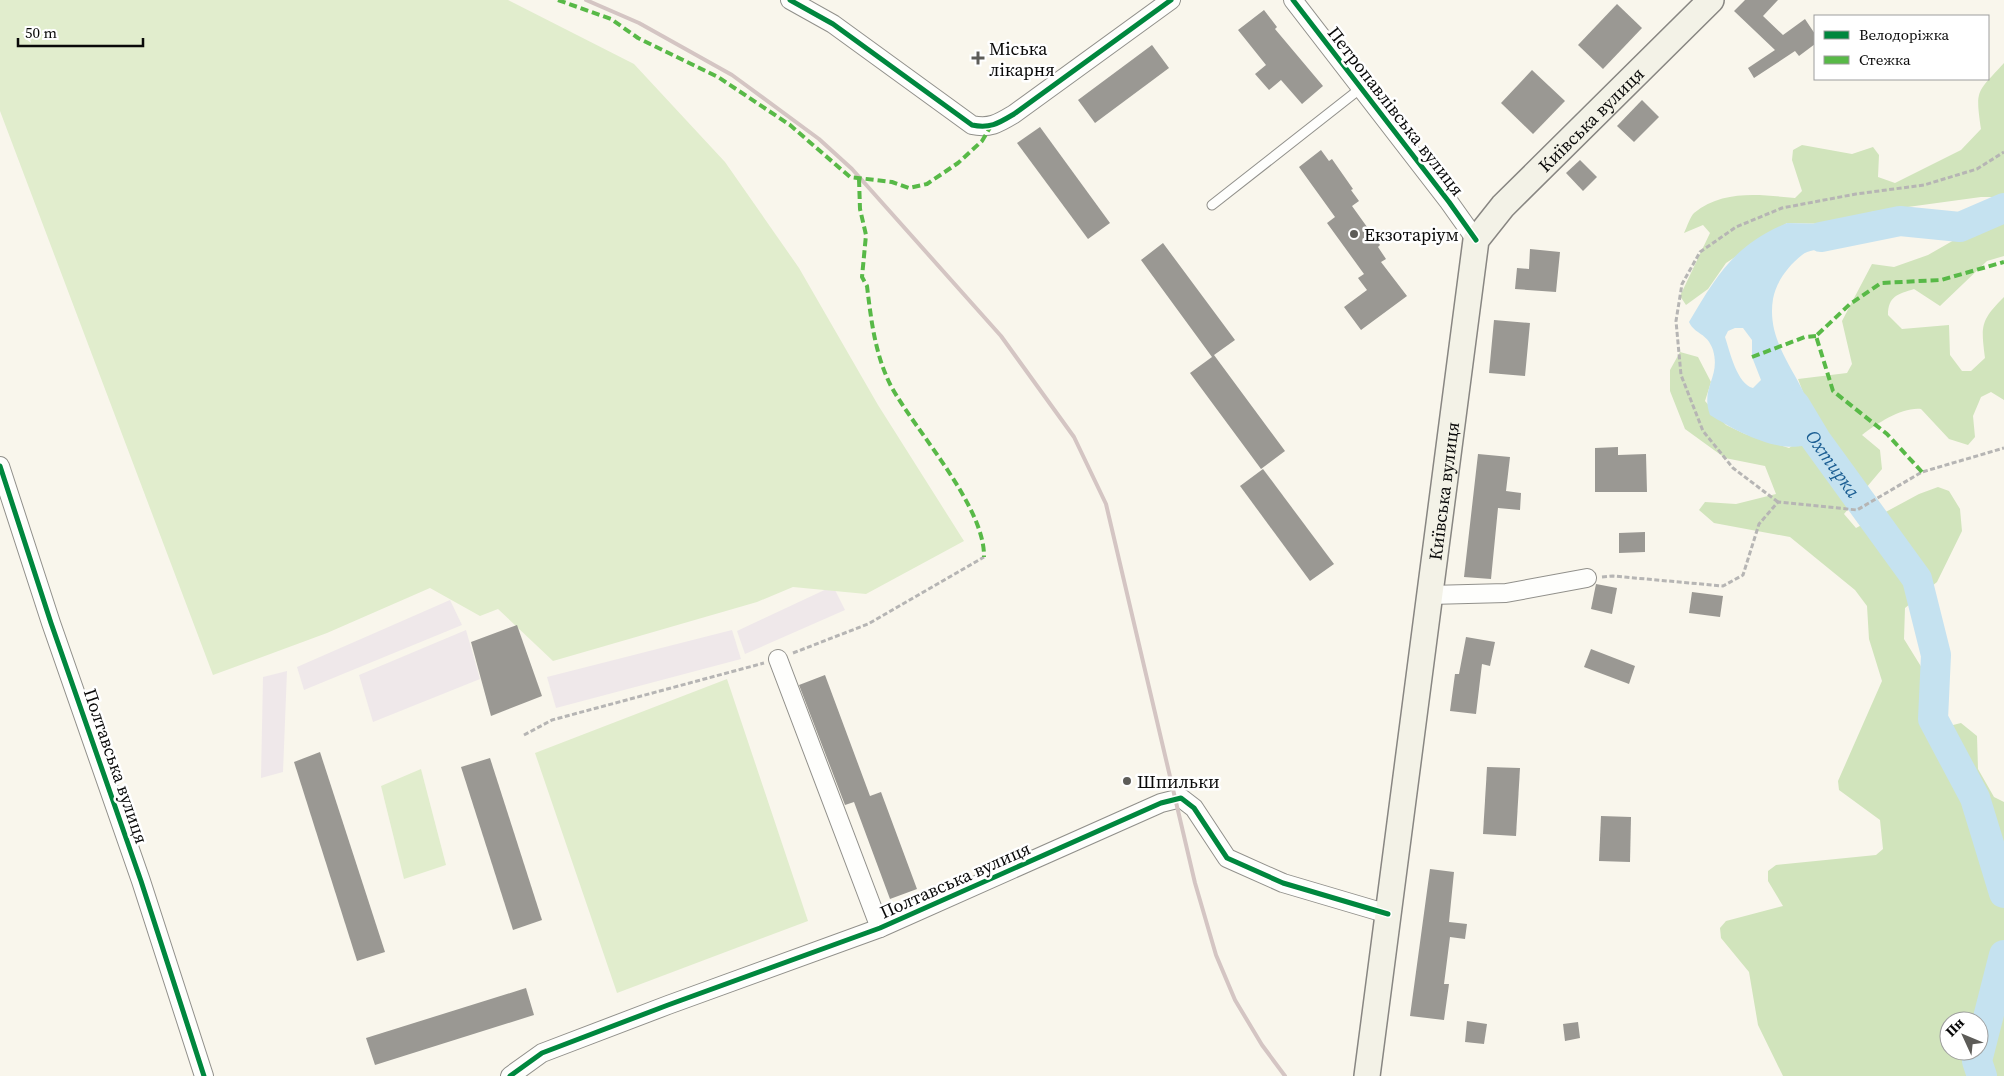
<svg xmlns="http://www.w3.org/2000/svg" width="2004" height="1076" font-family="'Source Serif 4',serif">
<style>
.industrial{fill:#efe8ea}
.green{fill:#e1edcd}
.forest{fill:#d1e4bc;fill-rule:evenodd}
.water{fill:#c5e2f0;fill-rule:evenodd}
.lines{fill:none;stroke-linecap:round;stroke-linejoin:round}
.river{stroke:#c5e2f0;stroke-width:30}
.building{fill:#9a9893}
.service-casing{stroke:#91908b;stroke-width:11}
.minor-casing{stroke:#91908b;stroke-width:20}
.secondary-casing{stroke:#888682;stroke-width:28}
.path{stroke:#b6b5b4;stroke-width:3;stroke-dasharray:5 2.5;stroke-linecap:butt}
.service{stroke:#fefefc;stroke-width:9}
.minor{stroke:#fefefc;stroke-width:18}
.secondary{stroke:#f3f2e7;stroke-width:25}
.rail{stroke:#d4c5c3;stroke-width:4}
.quiet{stroke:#58b947;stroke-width:4;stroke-dasharray:8 4;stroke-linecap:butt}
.cycleway-casing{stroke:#fff;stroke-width:8}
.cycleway{stroke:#00873e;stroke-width:5}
.poi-dot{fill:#5d5c58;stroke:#fff;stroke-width:2}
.labels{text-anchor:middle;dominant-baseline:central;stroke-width:5;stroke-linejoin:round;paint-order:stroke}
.poi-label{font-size:18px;fill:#090909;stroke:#fff;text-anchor:start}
.street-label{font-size:18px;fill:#090909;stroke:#fff}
.water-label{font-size:19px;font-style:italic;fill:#1b5e93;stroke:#fff}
</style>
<rect width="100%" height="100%" fill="#f9f6ec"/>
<g class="industrial">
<path d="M 833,586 L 845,610 L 745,654 L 737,631 Z"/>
<path d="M 450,600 L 462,625 L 304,690 L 297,667 Z"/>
<path d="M 466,630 L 480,679 L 373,722 L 359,675 Z"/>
<path d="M 732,630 L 741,659 L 556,708 L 547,677 Z"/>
<path d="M 287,671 L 283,772 L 261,778 L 263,677 Z"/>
</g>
<g class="green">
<path d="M 0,0 L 508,0 L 634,64 L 725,162 L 799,268 L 878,405 L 964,541 L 866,594 L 793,587 L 757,602 L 553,661 L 498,609 L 480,616 L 430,588 L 327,633 L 213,675 L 0,111 Z"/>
<path d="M 727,679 L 808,921 L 617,993 L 535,753 Z"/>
<path d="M 421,769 L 446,865 L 404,879 L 381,786 Z"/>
</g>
<path class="forest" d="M 2004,63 L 2004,256 L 1987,261 L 1940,306 L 1914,289 C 1898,294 1888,296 1888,315 L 1902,329 L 1949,325 L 1950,355 L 1962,371 L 1971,371 L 1985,358 C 1981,326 1980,321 2004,297 L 2004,400 L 1991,392 L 1981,397 L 1973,416 L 1975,437 L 1968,445 L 1949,439 L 1921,409 C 1902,407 1878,423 1862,435 L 1880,450 L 1882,469 L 1844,514 L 1856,528 L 1919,494 L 1938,487 L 1949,491 L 1960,509 L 1962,531 L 1937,582 L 1905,608 L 1904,639 L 1925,673 L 1921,715 L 1933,730 L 1961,723 L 1977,736 L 1978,769 L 1994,797 L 2004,802 L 2004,1076 L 1783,1076 L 1758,1025 L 1749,972 L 1721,938 L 1720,928 L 1726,921 L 1783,906 L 1768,881 L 1768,871 L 1776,865 L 1876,855 L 1883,849 L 1880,820 L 1839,790 L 1838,781 L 1882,681 L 1869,639 L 1867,606 L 1855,590 L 1790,537 L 1714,523 L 1699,510 L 1705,502 L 1736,504 L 1776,494 L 1765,466 L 1725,458 L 1685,429 L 1670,391 L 1670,370 L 1680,352 L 1698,357 L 1711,382 L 1705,401 L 1726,425 L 1745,434 L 1789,448 L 1817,429 L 1798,379 L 1847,373 L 1852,364 L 1842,321 L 1872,264 L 1894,267 L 1928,255 L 2003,212 L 1992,197 L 1981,197 L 1871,212 L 1831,224 L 1787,223 L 1726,263 L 1708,289 L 1686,305 L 1680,296 L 1710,233 L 1703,225 L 1684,233 C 1687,227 1690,217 1694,213 C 1724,189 1761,195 1795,198 L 1802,191 L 1792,160 L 1793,150 L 1802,145 L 1852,154 L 1873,147 L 1879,155 L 1878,177 L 1895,183 L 1961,150 L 1981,129 C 1975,88 1977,93 2004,63 ZM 1949,1021 L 1979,1021 L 1979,1051 L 1949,1051 Z"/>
<path class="water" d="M 1787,223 L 1831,224 L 1861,230 C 1849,235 1838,242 1826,247 C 1819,250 1808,250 1802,255 C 1788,266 1776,282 1773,299 C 1764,354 1818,387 1816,440 C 1787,460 1736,431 1710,415 C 1700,387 1721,378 1713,350 C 1707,332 1695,335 1689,322 C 1717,275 1734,245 1787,223 ZM 1735,328 L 1743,328 L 1752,340 L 1752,357 L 1761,380 L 1753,388 C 1737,384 1730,352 1725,337 L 1728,331 Z"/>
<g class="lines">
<g class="river">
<path d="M 1821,237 L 1900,221 L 1960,227 L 2004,208"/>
<path id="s1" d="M 1795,405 L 1816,440 L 1917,579 L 1936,655 L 1933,719 L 1975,798 L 2004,893"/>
<path d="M 1982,1076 L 1977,1061 L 2004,955"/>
</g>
</g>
<g class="building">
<path d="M 1745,0 L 1778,0 L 1763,16 L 1783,35 L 1805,19 L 1815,34 L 1815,44 L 1799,56 L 1795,51 L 1754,78 L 1748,68 L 1775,50 L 1734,11 Z"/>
<path d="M 1617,4 L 1642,28 L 1603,69 L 1578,45 Z"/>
<path d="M 1264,10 L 1277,27 L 1275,29 L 1323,86 L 1302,104 L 1281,80 L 1269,90 L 1255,74 L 1266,65 L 1238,30 Z"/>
<path d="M 1152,45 L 1169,68 L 1095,123 L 1078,100 Z"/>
<path d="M 1532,70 L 1565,101 L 1533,134 L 1501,103 Z"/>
<path d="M 1642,100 L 1659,117 L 1634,142 L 1617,126 Z"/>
<path d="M 1040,127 L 1110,223 L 1088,239 L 1017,143 Z"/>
<path d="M 1321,150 L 1329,161 L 1332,159 L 1353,189 L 1351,190 L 1359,201 L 1352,206 L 1380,245 L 1378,247 L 1386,259 L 1381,262 L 1407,296 L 1361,330 L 1344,307 L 1367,290 L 1358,278 L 1364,274 L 1327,223 L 1335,217 L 1299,167 Z"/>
<path d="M 1580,160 L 1597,177 L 1583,191 L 1566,173 Z"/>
<path d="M 1163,243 L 1235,340 L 1214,355 L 1285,451 L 1261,469 L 1190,373 L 1212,357 L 1141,260 Z"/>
<path d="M 1530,249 L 1560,252 L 1556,292 L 1515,289 L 1517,268 L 1529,269 Z"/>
<path d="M 1494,320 L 1530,323 L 1525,376 L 1489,373 Z"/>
<path d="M 1618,447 L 1618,455 L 1646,454 L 1647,492 L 1595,492 L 1595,448 Z"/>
<path d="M 1478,454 L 1510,457 L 1506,491 L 1521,493 L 1520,510 L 1498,508 L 1491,579 L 1464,577 Z"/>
<path d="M 1263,469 L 1334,564 L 1310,581 L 1240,486 Z"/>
<path d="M 1645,532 L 1645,552 L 1619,553 L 1619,533 Z"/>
<path d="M 1596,584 L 1617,588 L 1612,614 L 1591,609 Z"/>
<path d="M 1692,592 L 1723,596 L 1720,617 L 1689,613 Z"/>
<path d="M 517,625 L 542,696 L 491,716 L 471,642 Z"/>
<path d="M 1466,637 L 1495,642 L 1490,666 L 1482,664 L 1476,714 L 1450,711 L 1455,674 L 1459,674 Z"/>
<path d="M 1591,649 L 1635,666 L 1629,684 L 1584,667 Z"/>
<path d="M 825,675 L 870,796 L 881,792 L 917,889 L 890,899 L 854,802 L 845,805 L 799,685 Z"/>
<path d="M 320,752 L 385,952 L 357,961 L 294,762 Z"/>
<path d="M 490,758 L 542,920 L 513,930 L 461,767 Z"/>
<path d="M 1487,767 L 1520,768 L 1516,836 L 1483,834 Z"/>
<path d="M 1601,816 L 1631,817 L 1630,862 L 1599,861 Z"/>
<path d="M 1430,869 L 1454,872 L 1449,922 L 1467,924 L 1465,939 L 1450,937 L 1444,984 L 1449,984 L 1444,1020 L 1410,1016 Z"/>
<path d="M 526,988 L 534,1015 L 375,1065 L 366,1038 Z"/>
<path d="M 1467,1021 L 1487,1024 L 1484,1044 L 1465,1042 Z"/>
<path d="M 1578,1022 L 1580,1038 L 1565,1041 L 1563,1024 Z"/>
</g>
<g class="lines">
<defs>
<path id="service" d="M 1212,205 L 1361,88"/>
<g id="minor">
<path d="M 790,0 L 833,24 L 972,125 C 990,129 999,123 1014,114 L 1171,0"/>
<path d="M 1293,0 L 1449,202 L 1476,240"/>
<path d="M 0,466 L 51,623 L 141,881 L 204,1076"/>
<path d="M 1430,595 L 1506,593 L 1587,578"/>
<path d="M 778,659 L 880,928"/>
<path d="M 510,1076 L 542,1053 L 668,1005 L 880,928 L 1161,803 L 1181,798 L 1194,808 L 1227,858 L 1283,883 L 1388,914"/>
</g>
<g id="secondary">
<path id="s2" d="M 1367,1076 L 1476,240 L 1503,206 L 1711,0"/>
</g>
</defs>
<use href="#service" class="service-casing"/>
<use href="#minor" class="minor-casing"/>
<use href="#secondary" class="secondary-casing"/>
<g class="path">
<path d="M 1778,502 L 1733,468 L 1703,431 L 1681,375 L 1676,321 L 1682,284 L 1700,252 L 1736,227 L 1782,208 L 1856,194 L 1924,185 L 1977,169 L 2004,152"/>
<path d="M 1602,577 L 1613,576 L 1723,586 L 1743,575 L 1759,524 L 1778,502 L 1857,510 L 1922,472 L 2004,448"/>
<path d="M 793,653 L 868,624 L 984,557"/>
<path d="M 524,735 L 552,720 L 764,663"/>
</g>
<use href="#service" class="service"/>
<use href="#minor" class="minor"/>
<use href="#secondary" class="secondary"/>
<path class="rail" d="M 586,0 L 639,23 L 732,75 L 819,139 L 852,169 L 1001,336 L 1074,437 L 1106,504 L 1195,883 L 1216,955 L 1235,1000 L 1262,1045 L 1285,1076"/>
<g class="quiet">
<path d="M 558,0 L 611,19 L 638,38 L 718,77 L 790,125 L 850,177 L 892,182 L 909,188 L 927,184 L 958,163 L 982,141 L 991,126"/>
<path d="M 859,179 L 860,209 L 866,235 L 862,277 L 867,286 C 871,319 875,355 891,386 C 916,432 985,506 984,557"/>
<path d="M 1752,357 L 1805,337 L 1816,336"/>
<path d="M 1922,472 L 1887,434 L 1833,391 L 1816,336 L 1850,304 L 1881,283 L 1941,280 L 2004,262"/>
</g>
<defs>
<g id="cycleway">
<path d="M 790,0 L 833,24 L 972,125 C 990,129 999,123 1014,114 L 1171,0"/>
<path d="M 1293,0 L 1449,202 L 1476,240"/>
<path d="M 0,466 L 51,623 L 141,881 L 204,1076"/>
<path d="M 510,1076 L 542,1053 L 668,1005 L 880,928 L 1161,803 L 1181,798 L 1194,808 L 1227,858 L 1283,883 L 1388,914"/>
</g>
</defs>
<use href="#cycleway" class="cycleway-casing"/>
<use href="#cycleway" class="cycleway"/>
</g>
<g class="poi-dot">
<path d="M975.5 50.5h5v5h5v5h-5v5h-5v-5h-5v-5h5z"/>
<circle cx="1354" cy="234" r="5"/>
<circle cx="1127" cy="781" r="5"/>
</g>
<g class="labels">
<g class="poi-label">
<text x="989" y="48">Міська<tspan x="989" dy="21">лікарня</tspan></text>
<text x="1364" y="234">Екзотаріум</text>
<text x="1137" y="781">Шпильки</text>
</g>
<g class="street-label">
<text transform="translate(1396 111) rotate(52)">Петропавлівська вулиця</text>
<text stroke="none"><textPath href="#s2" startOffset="1010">Київська вулиця</textPath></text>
<text stroke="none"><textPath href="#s2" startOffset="590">Київська вулиця</textPath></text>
<text transform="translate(116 766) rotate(71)">Полтавська вулиця</text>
<text transform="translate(955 880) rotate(-24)">Полтавська вулиця</text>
</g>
<g class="water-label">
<text stroke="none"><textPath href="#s1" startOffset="70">Охтирка</textPath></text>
</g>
</g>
<rect x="1814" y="15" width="175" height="65" fill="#ffffff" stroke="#9d9d9d"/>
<rect x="1824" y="31" width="25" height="8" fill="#00873e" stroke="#9d9d9d"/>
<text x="1859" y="40" font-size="15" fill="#090909">Велодоріжка</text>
<rect x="1824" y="56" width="25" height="8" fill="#58b947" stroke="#9d9d9d"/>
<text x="1859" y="65" font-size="15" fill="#090909">Стежка</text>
<g transform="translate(1964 1036) rotate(314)"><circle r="24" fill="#ffffff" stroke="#9d9d9d"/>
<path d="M0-4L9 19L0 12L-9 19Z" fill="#5d5c58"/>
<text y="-8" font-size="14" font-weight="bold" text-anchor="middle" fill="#090909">Пн</text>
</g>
<path d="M18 38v8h125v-8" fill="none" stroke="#090909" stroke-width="2.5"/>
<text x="25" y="38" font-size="15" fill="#090909" stroke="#ffffff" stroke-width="4" paint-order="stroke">50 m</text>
</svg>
